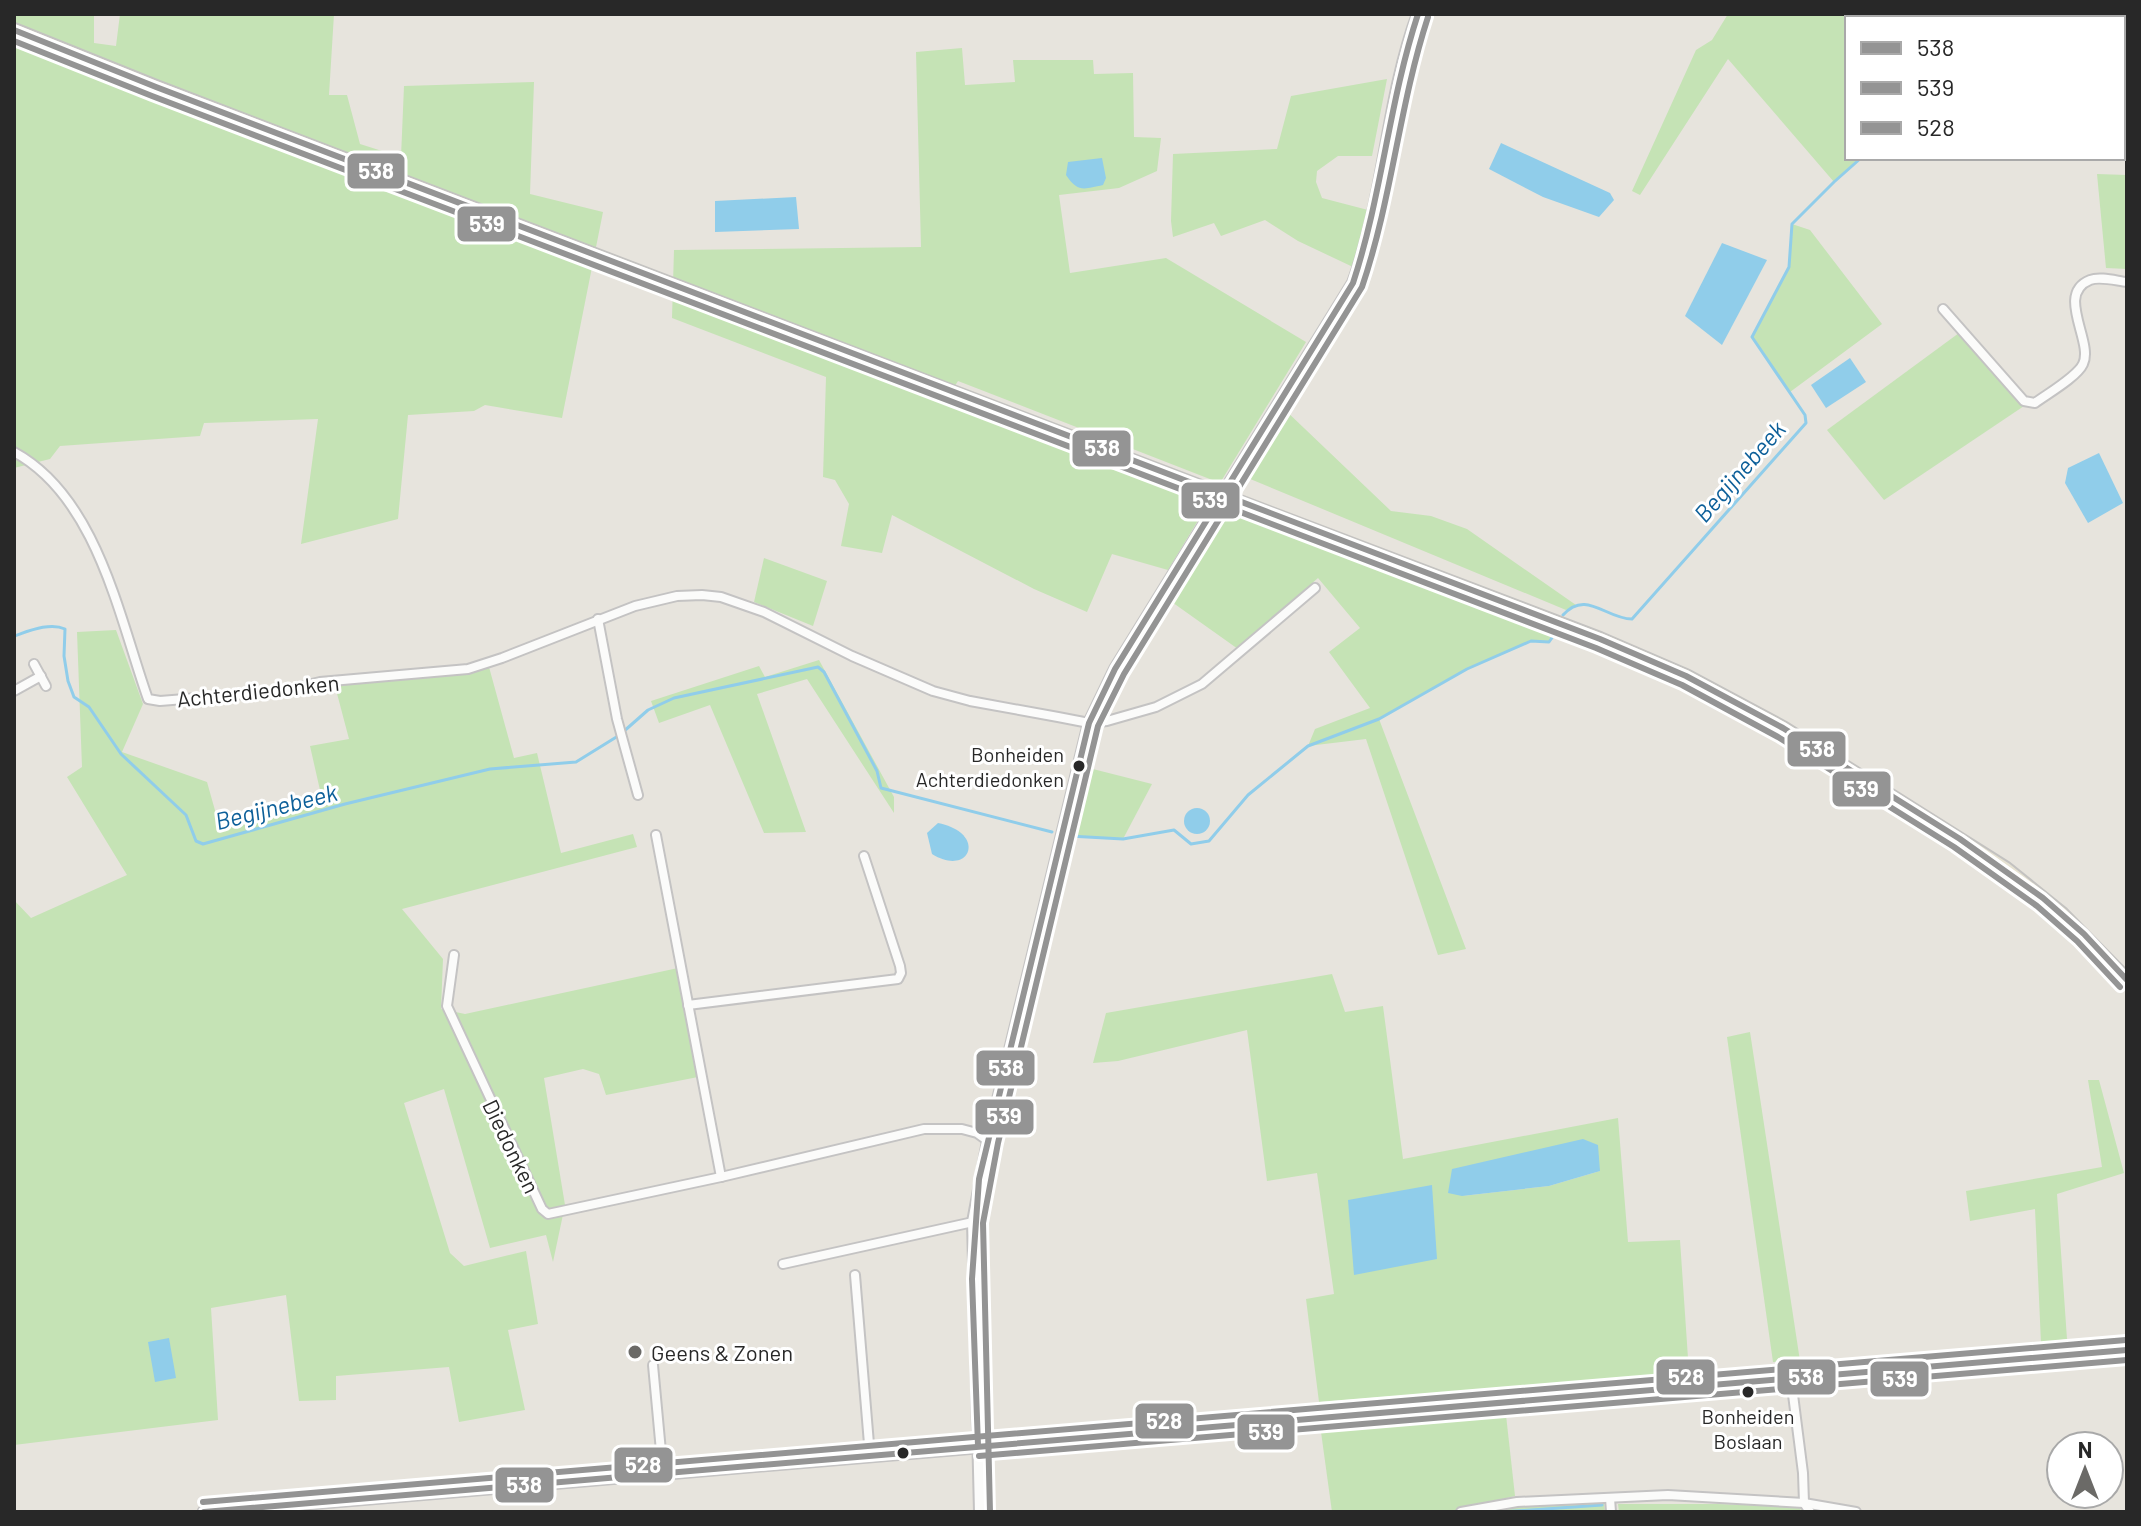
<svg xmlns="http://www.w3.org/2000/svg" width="2141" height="1526" font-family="Barlow,sans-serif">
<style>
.green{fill:#c5e3b5;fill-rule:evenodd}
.water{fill:#90cdea}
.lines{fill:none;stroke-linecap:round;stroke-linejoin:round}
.stream{stroke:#90cdea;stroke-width:3}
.minor-casing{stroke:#c4c3c3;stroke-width:12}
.tertiary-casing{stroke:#c4c3c3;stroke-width:14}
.secondary-casing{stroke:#c4c3c3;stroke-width:15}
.primary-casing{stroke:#c3c2c0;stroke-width:16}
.minor{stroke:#fbfbfa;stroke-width:8}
.tertiary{stroke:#fbfbfa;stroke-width:10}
.secondary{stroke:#fbfbfa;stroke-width:11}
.primary{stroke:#e6e2d2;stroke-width:12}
.primary-bridge-casing{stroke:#c3c2c0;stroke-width:16;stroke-linecap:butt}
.primary-bridge{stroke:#e6e2d2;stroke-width:12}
.bus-1-casing{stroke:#fff;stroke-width:12}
.bus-2-casing{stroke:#fff;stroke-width:12}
.bus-3-casing{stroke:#fff;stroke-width:12}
.bus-1{stroke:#949494;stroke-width:6}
.bus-2{stroke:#949494;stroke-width:6}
.bus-3{stroke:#949494;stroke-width:6}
.bus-dot{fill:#282828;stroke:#fff;stroke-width:3}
.poi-dot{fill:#6b6a67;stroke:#fff;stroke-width:3}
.labels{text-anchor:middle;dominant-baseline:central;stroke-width:6;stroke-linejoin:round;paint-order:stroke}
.bus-label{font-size:20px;fill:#282828;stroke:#fff;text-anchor:end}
.street-label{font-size:22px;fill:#282828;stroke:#fff}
.poi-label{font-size:22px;fill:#282828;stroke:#fff;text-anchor:start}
.water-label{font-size:24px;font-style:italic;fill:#0c5f99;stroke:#fff}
.line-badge{stroke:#fff;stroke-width:3}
.badge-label{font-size:22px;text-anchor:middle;font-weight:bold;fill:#fff}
</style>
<rect width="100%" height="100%" fill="#e7e4dd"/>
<g class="green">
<path d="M 14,14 L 94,14 L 94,43 L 116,46 L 120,14 L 334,14 L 329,95 L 347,95 L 360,144 L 401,157 L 404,86 L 534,82 L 530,194 L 603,212 L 562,418 L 485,405 L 474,411 L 408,415 L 398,519 L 301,544 L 318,419 L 204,423 L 200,436 L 60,446 L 50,459 L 14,468 Z"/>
<path d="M 1728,14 L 1939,14 L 1933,18 L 1847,18 L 1847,158 L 1861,158 L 1834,182 L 1728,59 L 1640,195 L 1632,191 L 1696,50 L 1712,40 Z"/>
<path d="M 962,48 L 965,85 L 1015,82 L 1013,60 L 1093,60 L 1094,74 L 1133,73 L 1134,137 L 1161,138 L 1157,171 L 1119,188 L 1059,195 L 1070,273 L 1166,258 L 1306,342 L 1220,483 L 958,381 L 947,398 L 1211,499 L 1168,570 L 1112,554 L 1087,612 L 1034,589 L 892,515 L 882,553 L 841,546 L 849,504 L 835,480 L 823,477 L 826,377 L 672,318 L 674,250 L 921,247 L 916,52 Z"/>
<path d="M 1387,79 L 1372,156 L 1338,156 L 1317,171 L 1316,182 L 1322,198 L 1368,210 L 1362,244 L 1353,267 L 1298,241 L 1265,220 L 1221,236 L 1214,223 L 1173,237 L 1171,221 L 1173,154 L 1277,149 L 1291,96 Z"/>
<path d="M 2097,174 L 2127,175 L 2127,269 L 2106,268 Z"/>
<path d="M 1792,224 L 1810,230 L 1882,324 L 1790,392 L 1752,337 L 1789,267 Z"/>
<path d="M 1959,333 L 2024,406 L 1884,500 L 1827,430 Z"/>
<path d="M 1283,408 L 1391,511 L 1431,516 L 1467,529 L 1576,605 L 1566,610 L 1243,476 Z"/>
<path d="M 1224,505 L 1554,635 L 1549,642 L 1531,641 L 1467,669 L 1379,719 L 1466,949 L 1438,955 L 1366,739 L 1308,746 L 1315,729 L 1370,708 L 1329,652 L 1360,628 L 1318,578 L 1238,649 L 1169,600 Z"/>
<path d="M 764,558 L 827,581 L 813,626 L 754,602 Z"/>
<path d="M 116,630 L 143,704 L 122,752 L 207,782 L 218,821 L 322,799 L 310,746 L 349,739 L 335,686 L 465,674 L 489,667 L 514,758 L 537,753 L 561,853 L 633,834 L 637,847 L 402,909 L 443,959 L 441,1009 L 465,1014 L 678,968 L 698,1077 L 606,1095 L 599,1074 L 583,1069 L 544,1078 L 565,1205 L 553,1262 L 546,1235 L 490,1248 L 444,1089 L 404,1103 L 450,1253 L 464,1266 L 526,1251 L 538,1324 L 508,1330 L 525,1410 L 459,1422 L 449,1367 L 336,1376 L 336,1400 L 299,1401 L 286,1295 L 211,1308 L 218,1420 L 14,1445 L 14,900 L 31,918 L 127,875 L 67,777 L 82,767 L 77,632 Z"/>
<path d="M 819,660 L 894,797 L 894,813 L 807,679 L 757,694 L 806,832 L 764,833 L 710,705 L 659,723 L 651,701 L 759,666 L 765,677 Z"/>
<path d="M 1085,767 L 1152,784 L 1123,839 L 1069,836 Z"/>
<path d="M 1332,974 L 1345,1012 L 1383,1006 L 1403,1159 L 1618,1118 L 1628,1242 L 1680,1240 L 1689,1373 L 1319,1402 L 1306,1299 L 1334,1294 L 1317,1173 L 1267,1181 L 1247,1030 L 1118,1061 L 1093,1063 L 1106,1013 ZM 1600,1171 L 1549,1186 L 1462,1196 Z"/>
<path d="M 1750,1032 L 1800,1361 L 1773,1362 L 1727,1037 Z"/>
<path d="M 2088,1080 L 2099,1080 L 2124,1173 L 2057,1194 L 2067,1339 L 2041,1343 L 2035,1209 L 1970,1221 L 1966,1191 L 2102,1167 Z"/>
<path d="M 1506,1415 L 1515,1496 L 1450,1512 L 1332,1512 L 1321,1432 Z"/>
<path d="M 1604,1503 L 1605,1512 L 1481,1512 L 1507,1507 Z"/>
<path d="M 1618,1504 L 1717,1504 L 1800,1507 L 1801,1512 L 1619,1512 Z"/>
</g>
<g class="water">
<path d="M 1501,143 L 1610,193 L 1614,200 L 1599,217 L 1543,197 L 1489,169 Z"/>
<path d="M 1102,158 L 1106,178 L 1103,185 C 1084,189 1078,193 1066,175 L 1068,162 Z"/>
<path d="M 796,197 L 799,229 L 715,232 L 715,201 Z"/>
<path d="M 1722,243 L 1767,260 L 1722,345 L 1685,316 Z"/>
<path d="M 1850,358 L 1866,382 L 1826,408 L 1811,385 Z"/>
<path d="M 2099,453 L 2123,503 L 2088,523 L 2065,483 L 2068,468 Z"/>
<circle cx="1197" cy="821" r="13"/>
<path d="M 938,823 C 988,833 970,878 932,854 L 927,833 Z"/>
<path d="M 1583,1139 L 1598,1145 L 1600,1171 L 1549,1186 L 1462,1196 L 1448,1193 L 1452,1169 Z"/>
<path d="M 1432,1185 L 1437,1259 L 1354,1275 L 1348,1200 Z"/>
<path d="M 169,1338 L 176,1378 L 155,1382 L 148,1342 Z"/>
</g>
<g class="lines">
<g class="stream">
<path d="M 1563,615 C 1586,589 1606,619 1632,619 L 1806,423 L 1805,415 L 1752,337 L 1789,267 L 1792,224 L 1834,182 L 1861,158"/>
<path d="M 14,636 C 29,631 50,622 65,629 L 64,656 L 68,681 L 74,697 L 89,707 L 121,754 L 186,815 L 196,841 L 203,844 L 345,804 L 490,769 L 576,762 L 618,736"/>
<path d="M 623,732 L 648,710 L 674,698 L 818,667 L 824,672 L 877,771 L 881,788 L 1052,832"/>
<path d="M 1069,836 L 1123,839 L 1174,830 L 1191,844 L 1209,841 L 1248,795 L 1308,746 L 1379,719 L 1467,669 L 1531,641 L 1549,642 L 1554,635"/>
<path d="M 1501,1512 L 1602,1505"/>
</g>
<defs>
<g id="minor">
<path d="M 1943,309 L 2024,401 L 2035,403 C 2047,394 2077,377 2083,364 C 2094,342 2055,294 2090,280 C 2100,276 2117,281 2127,282"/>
<path d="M 14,452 C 97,497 119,617 148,699 L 160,701 L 283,691 L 320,682 L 468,669 L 502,658 L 635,606 L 677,596 L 702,595 L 721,597 L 764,612 L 852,656 L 933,691 L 970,701 L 1058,717 L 1089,723 L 1107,721 L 1156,707 L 1202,684 L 1315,588"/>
<path d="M 598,619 L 617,719 L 638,795"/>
<path d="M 34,664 L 46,686"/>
<path d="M 14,691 L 41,676"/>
<path d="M 656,835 L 721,1177"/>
<path d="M 454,955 L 447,1006 L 542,1209 L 548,1214 L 721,1177 L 924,1129 L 962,1129 L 977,1133 L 988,1141"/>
<path d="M 688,1005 L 898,979 L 901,973 L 900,966 L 864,856"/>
<path d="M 783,1264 L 973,1222"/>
<path d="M 855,1275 L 870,1456"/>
<path d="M 653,1365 L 663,1473"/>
<path d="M 1791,1379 L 1803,1473 L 1804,1503 L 1810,1512"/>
<path d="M 1610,1498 L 1611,1512"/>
<path d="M 1461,1512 L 1517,1502 L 1668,1495 L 1804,1503 L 1856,1512"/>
</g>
<path id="tertiary" d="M 980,1512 L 973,1222 L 988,1141 L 1089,723 L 1115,669 L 1353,283 C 1385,196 1386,101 1418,14"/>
<path id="secondary" d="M 204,1512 L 2127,1350"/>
<g id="primary">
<path d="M 14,30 L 156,87 L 1206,489"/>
<path d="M 1237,501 L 1600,639 L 1686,676 L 1783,728 L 2005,868 L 2062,914 L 2127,980"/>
</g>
</defs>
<use href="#minor" class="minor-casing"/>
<use href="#tertiary" class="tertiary-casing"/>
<use href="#secondary" class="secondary-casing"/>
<use href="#primary" class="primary-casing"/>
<use href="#minor" class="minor"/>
<use href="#tertiary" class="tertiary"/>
<use href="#secondary" class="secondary"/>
<use href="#primary" class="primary"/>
<defs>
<path id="primary-bridge" d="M 1206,489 L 1237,501"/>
</defs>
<use href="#primary-bridge" class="primary-bridge-casing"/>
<use href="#primary-bridge" class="primary-bridge"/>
<defs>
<g id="bus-1">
<path d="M 14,30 L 156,87 L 1600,639 L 1686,676 L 1783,728 L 1960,839 L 2043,898 L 2084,934 L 2127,980"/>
<path d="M 978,1446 L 972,1279 L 979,1179 L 1089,723 L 1115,669 L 1353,283 C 1382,195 1389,102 1418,14"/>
<path d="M 204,1512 L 2127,1350"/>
</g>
<g id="bus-2">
<path d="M 14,41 L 152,96 L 1596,648 L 1682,685 L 1778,737 L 1954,847 L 2037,906 L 2077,941 L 2120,987"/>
<path d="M 979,1456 L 2127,1360"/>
<path d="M 990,1512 L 983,1223 L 998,1143 L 1098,726 L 1124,674 L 1362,287 C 1392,199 1399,106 1428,17"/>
</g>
<path id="bus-3" d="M 203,1502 L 2126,1340"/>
</defs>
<use href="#bus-1" class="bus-1-casing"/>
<use href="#bus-2" class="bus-2-casing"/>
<use href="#bus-3" class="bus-3-casing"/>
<use href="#bus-1" class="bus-1"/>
<use href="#bus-2" class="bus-2"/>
<use href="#bus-3" class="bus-3"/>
</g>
<g class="bus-dot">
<circle cx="1079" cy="766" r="7"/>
<circle cx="1748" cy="1392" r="7"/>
<circle cx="903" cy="1453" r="7"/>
</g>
<circle class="poi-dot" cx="635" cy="1352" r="8"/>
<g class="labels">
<g class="bus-label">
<text x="1064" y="754">Bonheiden<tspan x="1064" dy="25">Achterdiedonken</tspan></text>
<text x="1748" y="1416" text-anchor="middle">Bonheiden<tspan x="1748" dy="25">Boslaan</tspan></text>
</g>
<g class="street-label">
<text transform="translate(258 690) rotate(-6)">Achterdiedonken</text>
<text transform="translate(512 1146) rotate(64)">Diedonken</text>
</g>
<g class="poi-label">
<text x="651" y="1352">Geens &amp; Zonen</text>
</g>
<g class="water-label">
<text transform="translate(1739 471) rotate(-49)">Begijnebeek</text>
<text transform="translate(276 806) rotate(-14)">Begijnebeek</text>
</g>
</g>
<g class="line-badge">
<rect x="346" y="152" width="60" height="38" rx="8" fill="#949494"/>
<rect x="456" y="205" width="61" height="38" rx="8" fill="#949494"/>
<rect x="1071" y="429" width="61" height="39" rx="8" fill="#949494"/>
<rect x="1180" y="481" width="61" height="39" rx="8" fill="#949494"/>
<rect x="1786" y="730" width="61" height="38" rx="8" fill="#949494"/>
<rect x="1831" y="770" width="61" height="38" rx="8" fill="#949494"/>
<rect x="975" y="1049" width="61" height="38" rx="8" fill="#949494"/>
<rect x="974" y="1098" width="61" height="38" rx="8" fill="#949494"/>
<rect x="1776" y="1358" width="61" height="38" rx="8" fill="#949494"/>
<rect x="1655" y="1358" width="61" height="38" rx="8" fill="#949494"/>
<rect x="1869" y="1360" width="61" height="38" rx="8" fill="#949494"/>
<rect x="1134" y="1402" width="61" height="38" rx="8" fill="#949494"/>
<rect x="1236" y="1413" width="60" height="38" rx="8" fill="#949494"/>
<rect x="613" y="1446" width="61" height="38" rx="8" fill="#949494"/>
<rect x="494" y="1466" width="61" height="38" rx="8" fill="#949494"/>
</g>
<g class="badge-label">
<text x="376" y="179">538</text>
<text x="487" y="232">539</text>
<text x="1102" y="456">538</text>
<text x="1210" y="508">539</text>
<text x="1817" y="757">538</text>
<text x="1861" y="797">539</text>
<text x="1006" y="1076">538</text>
<text x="1004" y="1124">539</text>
<text x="1806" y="1385">538</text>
<text x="1686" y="1385">528</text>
<text x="1900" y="1387">539</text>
<text x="1164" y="1429">528</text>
<text x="1266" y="1440">539</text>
<text x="643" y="1473">528</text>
<text x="524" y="1493">538</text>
</g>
<rect width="2141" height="1526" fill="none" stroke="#282828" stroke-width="32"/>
<rect x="1845" y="16" width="280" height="144" fill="#ffffff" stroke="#a9a9a9" stroke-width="2"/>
<rect x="1861" y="42" width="40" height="12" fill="#949494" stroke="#a9a9a9" stroke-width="2"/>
<text x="1917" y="56" font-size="24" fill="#282828">538</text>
<rect x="1861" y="82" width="40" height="12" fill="#949494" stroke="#a9a9a9" stroke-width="2"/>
<text x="1917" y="96" font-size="24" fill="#282828">539</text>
<rect x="1861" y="122" width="40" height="12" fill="#949494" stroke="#a9a9a9" stroke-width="2"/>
<text x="1917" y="136" font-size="24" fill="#282828">528</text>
<g transform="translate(2085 1470)"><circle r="38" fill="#ffffff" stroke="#a9a9a9" stroke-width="2"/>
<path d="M0-6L14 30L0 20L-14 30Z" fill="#6b6a67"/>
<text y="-12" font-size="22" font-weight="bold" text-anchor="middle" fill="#282828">N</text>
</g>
</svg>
